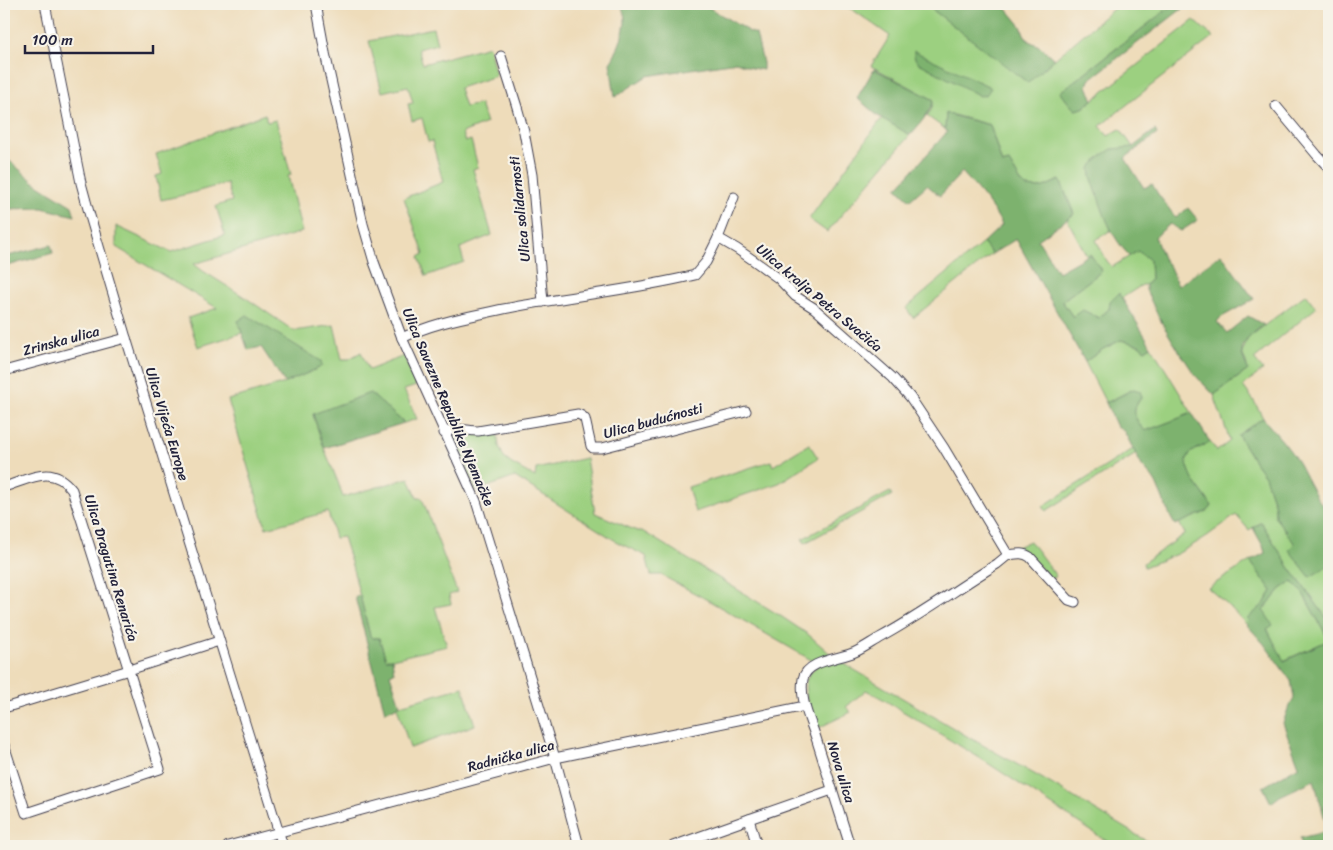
<svg xmlns="http://www.w3.org/2000/svg" width="1333" height="850" font-family="Sriracha,sans-serif">
<style>
.green{fill:#9cd080;stroke:#5f795e}
.forest{fill:#7db26e;stroke:#506a54;fill-rule:evenodd}
.lines{fill:none;stroke-linecap:round;stroke-linejoin:round}
.minor-casing{stroke:#413e4e;stroke-width:11}
.minor{stroke:#fff;stroke-width:9}
.labels{text-anchor:middle;dominant-baseline:central;stroke-width:4.5;stroke-linejoin:round;paint-order:stroke}
.street-label{font-size:14px;fill:#22223b;stroke:#f7f3e8}
</style>
<rect width="100%" height="100%" fill="#f7f3e8"/>
<filter id="ink" filterUnits="userSpaceOnUse"><feTurbulence type="fractalNoise" baseFrequency=".02" numOctaves="2"/><feDisplacementMap in="SourceGraphic" scale="10" xChannelSelector="R" yChannelSelector="G"/><feConvolveMatrix kernelMatrix="1 2 1 2 8 2 1 2 1" color-interpolation-filters="sRGB"/></filter>
<filter id="wash" filterUnits="userSpaceOnUse"><feTurbulence type="fractalNoise" baseFrequency=".0096" numOctaves="4" result="noise"/><feDisplacementMap in="SourceGraphic" scale="20" xChannelSelector="R" yChannelSelector="G"/><feGaussianBlur stdDeviation="1.12" result="paint"/><feColorMatrix in="noise" values="0 0 0 0 0 0 0 0 0 0 0 0 0 0 0 0 0 1.4 0 .05"/><feComposite in="paint" operator="in"/></filter>
<g filter="url(#wash)">
<rect width="100%" height="100%" fill="#eedcba"/>
<g class="green">
<path d="M 840,4 L 925,4 L 1028,82 L 1119,4 L 1174,4 L 1060,92 L 1071,106 L 1076,110 L 1083,108 L 1194,20 L 1213,37 L 1100,126 L 1108,136 L 1120,129 L 1133,147 L 1091,168 L 1091,176 L 1111,230 L 1096,240 L 1107,261 L 1112,267 L 1138,251 L 1150,260 L 1151,279 L 1146,285 L 1142,285 L 1122,298 L 1119,294 L 1109,309 L 1099,318 L 1073,317 L 1062,301 L 1102,271 L 1090,254 L 1087,256 L 1067,219 L 1074,214 L 1060,180 L 1041,188 L 1026,187 L 1021,182 L 1009,162 L 1002,164 L 990,125 L 946,113 L 945,129 L 927,116 L 931,110 L 934,100 L 871,66 L 890,36 L 853,10 Z"/>
<path d="M 433,28 L 437,44 L 418,49 L 423,64 L 489,46 L 496,76 L 459,88 L 465,107 L 480,104 L 486,123 L 462,133 L 465,142 L 471,140 L 478,167 L 473,169 L 492,235 L 460,248 L 464,262 L 426,276 L 419,257 L 424,254 L 404,198 L 443,182 L 432,141 L 428,142 L 422,118 L 412,121 L 408,104 L 413,103 L 408,86 L 382,92 L 369,41 Z"/>
<path d="M 265,114 L 267,122 L 276,120 L 291,175 L 288,176 L 302,232 L 194,264 L 203,271 L 246,298 L 294,331 L 334,325 L 342,359 L 349,359 L 361,352 L 369,370 L 404,356 L 416,386 L 404,390 L 417,419 L 404,423 L 370,393 L 313,415 L 324,448 L 338,482 L 343,497 L 409,478 L 417,498 L 422,498 L 457,592 L 449,595 L 451,604 L 435,607 L 447,646 L 392,659 L 386,659 L 379,638 L 372,638 L 370,636 L 353,569 L 343,537 L 335,538 L 328,512 L 266,528 L 228,400 L 285,383 L 319,368 L 238,321 L 242,333 L 198,347 L 188,318 L 217,308 L 116,247 L 116,226 L 171,252 L 225,235 L 216,206 L 232,201 L 227,183 L 188,194 L 161,200 L 156,176 L 162,174 L 156,154 Z"/>
<path d="M 882,118 L 910,135 L 827,232 L 809,219 Z"/>
<path d="M 983,243 L 992,254 L 913,318 L 906,308 Z"/>
<path d="M 1306,294 L 1316,308 L 1254,359 L 1263,370 L 1243,386 L 1254,401 L 1263,418 L 1238,435 L 1254,461 L 1265,476 L 1275,506 L 1275,517 L 1295,544 L 1290,550 L 1328,566 L 1329,568 L 1329,621 L 1289,567 L 1261,522 L 1249,530 L 1236,515 L 1203,539 L 1177,554 L 1144,567 L 1143,563 L 1185,534 L 1179,523 L 1208,511 L 1212,506 L 1192,478 L 1186,461 L 1190,453 L 1210,442 L 1217,451 L 1230,441 L 1214,395 L 1248,370 L 1246,362 L 1242,353 L 1248,338 Z"/>
<path d="M 1121,340 L 1139,345 L 1145,350 L 1151,346 L 1192,413 L 1172,421 L 1145,431 C 1134,418 1130,411 1142,397 L 1133,389 L 1106,403 L 1085,362 L 1103,349 Z"/>
<path d="M 497,431 L 499,446 L 504,458 L 512,464 L 535,477 L 536,469 L 586,458 L 595,513 L 637,531 L 642,531 L 779,615 L 809,635 L 836,659 L 972,739 L 1043,779 L 1155,846 L 1114,846 L 983,760 L 881,698 L 866,690 L 846,707 L 851,712 L 816,729 C 812,716 803,695 806,681 C 808,675 814,669 818,664 L 713,603 L 661,575 L 651,575 L 646,556 L 619,543 L 515,477 L 476,491 L 454,435 L 456,432 Z"/>
<path d="M 809,444 L 818,458 L 779,483 L 695,512 L 688,487 L 771,461 L 773,466 Z"/>
<path d="M 1133,449 L 1136,454 L 1046,511 L 1043,506 Z"/>
<path d="M 890,492 L 892,495 L 805,543 L 802,539 Z"/>
<path d="M 1030,541 L 1056,576 L 1051,579 L 1030,557 L 1006,552 Z"/>
<path d="M 1250,561 L 1272,591 L 1264,604 L 1249,618 L 1247,625 L 1232,609 L 1208,588 Z"/>
<path d="M 1292,582 L 1302,592 L 1329,640 L 1283,661 L 1267,628 L 1263,610 L 1281,589 Z"/>
<path d="M 463,687 L 475,725 L 410,748 L 397,707 L 400,705 Z"/>
</g>
<g class="forest">
<path d="M 621,4 L 703,4 L 748,31 L 756,34 L 763,63 L 763,70 L 752,68 L 736,62 L 647,76 L 615,97 L 610,63 C 616,56 626,29 625,19 C 625,14 622,9 621,4 Z"/>
<path d="M 925,4 L 1001,4 L 1007,9 L 1021,26 L 1024,34 L 1029,41 L 1041,47 L 1054,59 L 1028,83 Z"/>
<path d="M 1174,4 L 1182,9 L 1089,80 L 1087,86 L 1093,100 L 1083,108 L 1076,110 L 1071,106 L 1060,92 Z"/>
<path d="M 914,51 L 988,86 L 991,88 L 986,95 L 980,96 L 917,62 L 914,56 Z"/>
<path d="M 874,69 L 934,100 C 929,114 920,124 910,135 L 878,116 L 857,98 Z"/>
<path d="M 946,113 L 954,116 L 990,125 L 1002,164 L 1009,162 L 1021,182 L 1026,187 L 1041,188 L 1060,180 L 1074,214 L 1038,240 L 1058,272 L 1090,254 L 1102,271 L 1062,301 L 1073,317 L 1083,310 L 1099,318 L 1109,309 L 1110,302 L 1119,293 L 1128,308 L 1151,346 L 1145,350 L 1139,345 L 1121,340 L 1103,349 L 1085,362 L 1016,239 L 992,254 L 983,243 L 1002,225 C 992,205 977,189 962,172 L 940,196 L 927,185 L 910,200 L 897,188 L 947,132 L 945,129 Z"/>
<path d="M 1155,130 L 1157,134 L 1125,158 L 1144,188 L 1152,184 L 1158,194 L 1176,218 L 1188,208 L 1198,220 L 1181,231 L 1170,224 L 1155,237 L 1163,258 L 1170,267 L 1178,286 L 1221,254 L 1254,299 L 1220,318 L 1217,322 L 1227,333 L 1248,316 L 1264,325 C 1256,331 1240,342 1242,354 C 1243,359 1247,365 1248,370 L 1214,395 L 1195,375 L 1172,340 L 1159,318 L 1146,290 L 1146,285 L 1151,279 L 1150,260 L 1138,251 L 1130,256 C 1108,235 1101,204 1091,176 L 1090,168 L 1101,156 L 1112,149 L 1133,147 Z"/>
<path d="M 4,156 L 34,182 L 72,206 L 75,216 L 42,208 L 9,209 L 4,208 Z"/>
<path d="M 51,245 L 53,253 L 4,267 L 4,257 Z"/>
<path d="M 247,315 L 321,361 L 322,365 L 319,368 L 285,383 L 261,347 L 248,350 L 238,321 Z"/>
<path d="M 1134,389 L 1140,391 L 1142,397 C 1130,411 1134,418 1145,431 L 1172,421 L 1192,413 L 1210,442 L 1190,453 L 1186,461 L 1192,478 L 1212,506 L 1208,511 L 1175,525 L 1171,518 L 1156,483 L 1152,477 L 1142,466 L 1124,431 L 1117,427 L 1106,403 Z"/>
<path d="M 370,393 L 404,423 L 324,448 L 313,414 Z"/>
<path d="M 1263,418 C 1275,433 1289,447 1299,464 C 1309,483 1315,497 1329,514 L 1329,568 L 1328,566 L 1310,577 L 1289,550 L 1295,544 L 1275,517 L 1275,506 L 1265,476 L 1254,461 L 1238,435 Z"/>
<path d="M 1261,522 L 1289,567 L 1329,621 L 1329,846 L 1302,846 L 1300,838 L 1328,831 L 1314,780 L 1280,796 L 1271,803 L 1263,787 L 1299,766 L 1283,723 L 1289,706 L 1294,698 L 1291,681 L 1264,644 L 1247,625 L 1248,618 L 1264,604 L 1272,591 L 1250,561 L 1265,553 L 1263,546 L 1253,528 ZM 1292,582 L 1302,592 L 1329,640 L 1284,661 L 1267,629 L 1273,625 L 1263,610 L 1281,589 Z"/>
<path d="M 360,595 L 370,636 L 372,638 L 379,638 L 386,659 L 392,659 L 394,672 L 390,674 L 400,705 L 385,712 L 355,597 Z"/>
</g>
</g>
<g filter="url(#ink)">
<g class="lines">
<defs>
<g id="minor">
<path d="M 45,4 L 81,183 L 90,216 L 126,338 L 283,846"/>
<path d="M 316,4 L 325,53 L 363,224 L 374,262 L 402,338 L 476,501 L 555,758 L 579,846"/>
<path d="M 501,56 L 517,107 L 524,132 L 532,175 L 543,302"/>
<path d="M 1276,106 L 1317,155 L 1329,168"/>
<path d="M 718,238 L 734,197"/>
<path d="M 402,338 C 429,325 456,319 485,313 C 555,297 626,292 695,275 L 706,262 L 718,238 L 737,249 L 753,260 L 778,278 L 795,296 L 814,308 L 893,378 L 910,397 L 944,448 L 1008,555 L 997,564 C 958,588 921,615 881,637 C 872,642 864,648 855,652 C 840,659 807,660 803,679 C 799,700 811,721 817,741 C 828,776 839,811 850,846"/>
<path d="M 4,371 L 126,338"/>
<path d="M 444,433 C 457,426 465,431 478,431 L 578,414 L 582,416 L 585,419 L 591,446 L 593,448 L 602,448 L 746,411"/>
<path d="M 4,487 C 30,479 52,463 72,490 L 160,769 L 26,813 L 4,745"/>
<path d="M 1008,555 C 1016,554 1023,552 1030,557 L 1069,600 L 1075,602"/>
<path d="M 4,708 L 129,670 L 219,641"/>
<path d="M 749,819 L 757,846"/>
<path d="M 228,846 L 555,758 L 805,706"/>
<path d="M 673,846 L 749,819 L 832,790"/>
</g>
</defs>
<use href="#minor" class="minor-casing"/>
<use href="#minor" class="minor"/>
</g>
</g>
<g class="labels">
<g class="street-label">
<text transform="translate(520 209) rotate(-96)">Ulica solidarnosti</text>
<text transform="translate(819 298) rotate(40)">Ulica kralja Petra Svačića</text>
<text transform="translate(61 341) rotate(-15)">Zrinska ulica</text>
<text transform="translate(448 407) rotate(67)">Ulica Savezne Republike Njemačke</text>
<text transform="translate(653 421) rotate(-15)">Ulica budućnosti</text>
<text transform="translate(167 424) rotate(73)">Ulica Vijeća Europe</text>
<text transform="translate(111 568) rotate(73)">Ulica Dragutina Renarića</text>
<text transform="translate(511 756) rotate(-15)">Radnička ulica</text>
<text transform="translate(841 772) rotate(73)">Nova ulica</text>
</g>
</g>
<rect width="1333" height="850" fill="none" stroke="#f7f3e8" stroke-width="20"/>
<path d="M25 45v8h128v-8" fill="none" stroke="#22223b" stroke-width="2.5"/>
<text x="32" y="45" font-size="15" fill="#22223b" stroke="#f7f3e8" stroke-width="4" paint-order="stroke">100 m</text>
</svg>
